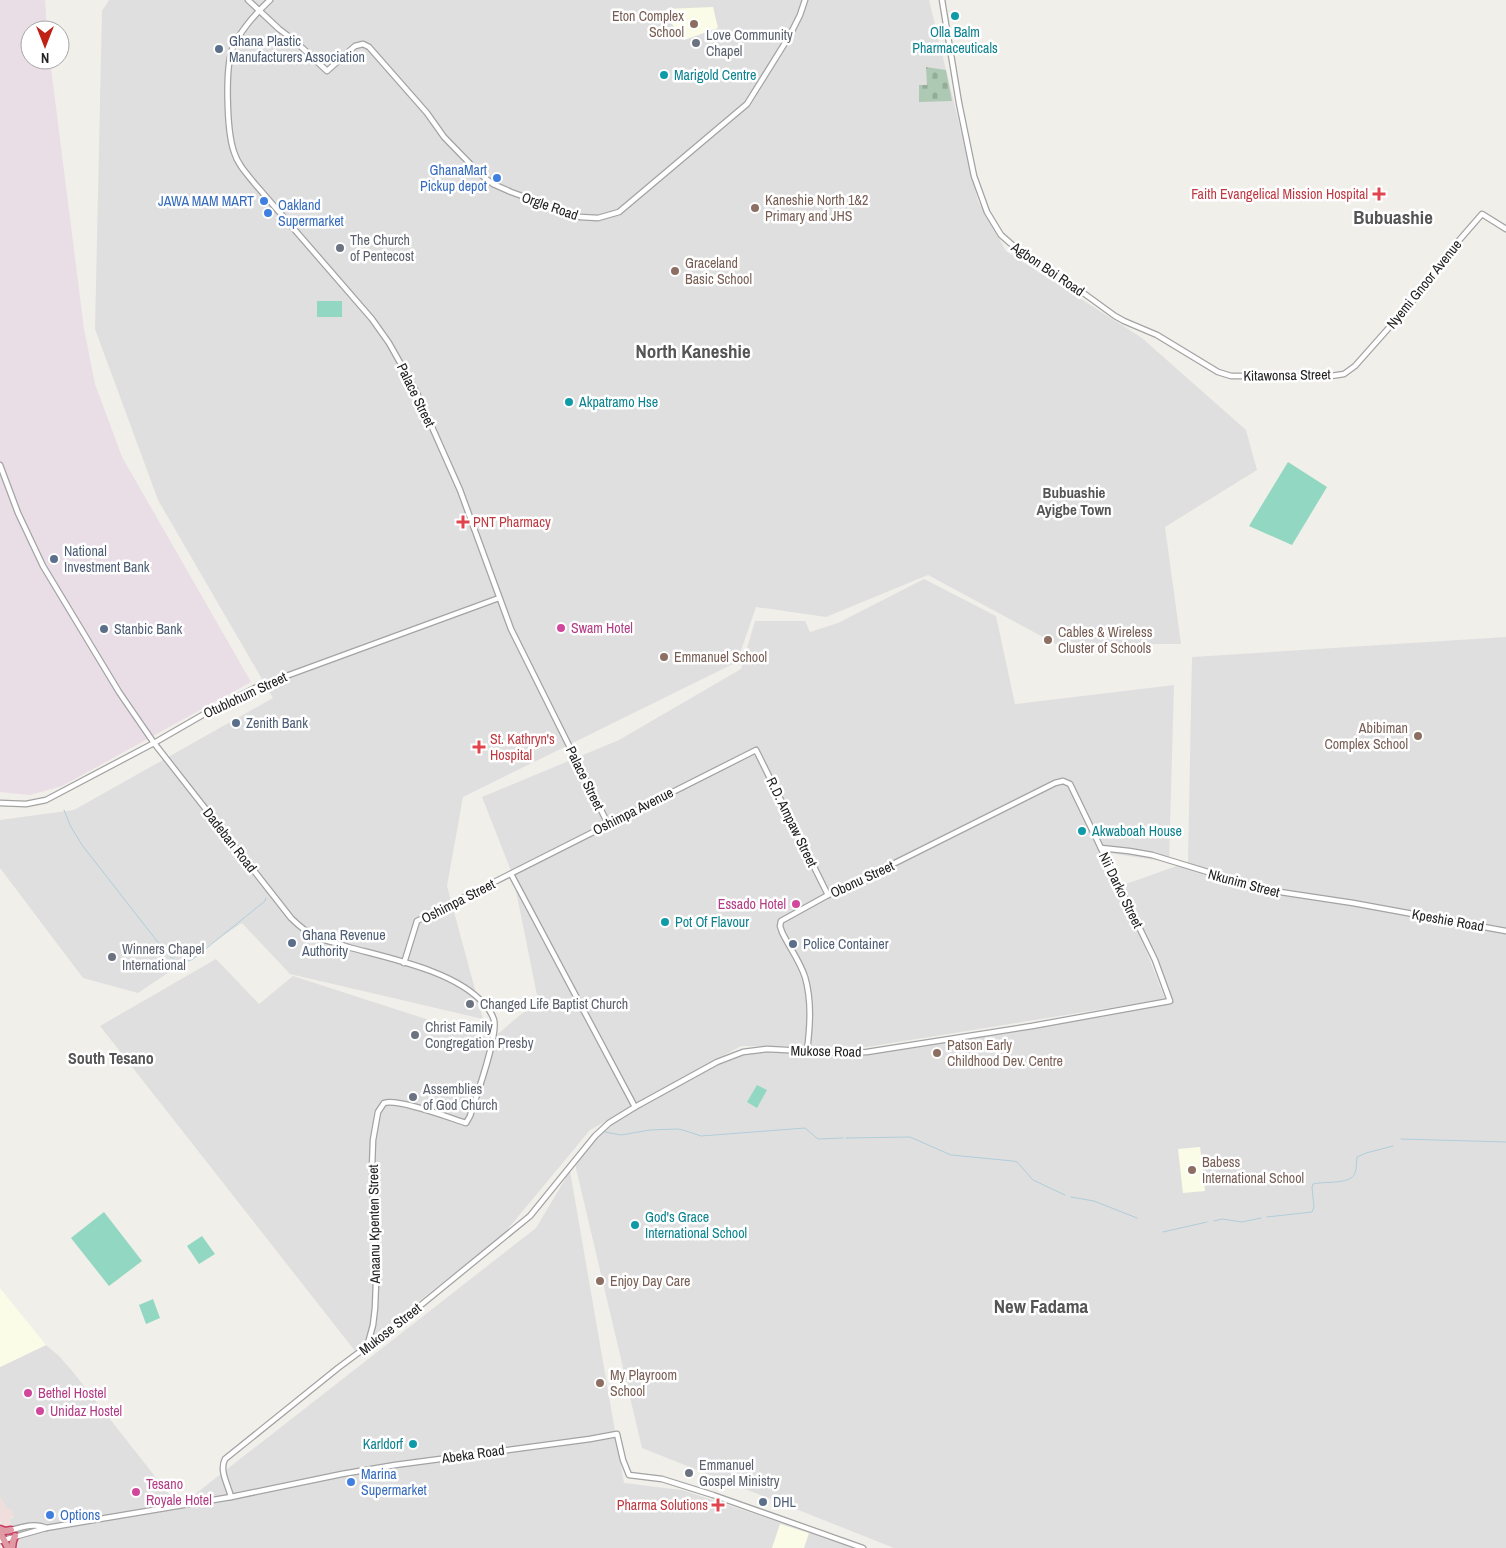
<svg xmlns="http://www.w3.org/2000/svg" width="1506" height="1548" font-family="'Archivo Narrow',sans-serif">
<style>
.residential{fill:#e0dfdf}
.commercial{fill:#efdedb}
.industrial{fill:#e9dde6}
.education{fill:#fbfce7}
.cemetery{fill:url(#cemetery-stones)}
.pitch{fill:#91d7c1}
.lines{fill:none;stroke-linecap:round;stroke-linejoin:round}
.stream{stroke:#afcdda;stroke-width:1}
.minor-casing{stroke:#a3a3a3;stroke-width:7}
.highway-casing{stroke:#ca3c63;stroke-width:9}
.minor{stroke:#fff;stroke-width:4.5}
.highway{stroke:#df9aa3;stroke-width:6}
.culture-dot{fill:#0f9aa8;stroke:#fff;stroke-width:2}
.education-dot{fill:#8d6e63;stroke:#fff;stroke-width:2}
.worship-dot{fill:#6b7280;stroke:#fff;stroke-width:2}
.service-dot{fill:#5c6f8a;stroke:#fff;stroke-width:2}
.shop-dot{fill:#3f7fe0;stroke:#fff;stroke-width:2}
.health-dot{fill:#e0444e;stroke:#fff;stroke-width:2}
.hotel-dot{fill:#d1479c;stroke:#fff;stroke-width:2}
.labels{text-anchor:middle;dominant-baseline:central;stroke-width:5;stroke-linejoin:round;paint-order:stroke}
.education-label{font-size:14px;fill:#785e54;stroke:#fff;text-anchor:start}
.culture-label{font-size:14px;fill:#0d838f;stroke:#fff;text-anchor:start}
.worship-label{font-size:14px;fill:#5b616d;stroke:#fff;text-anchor:start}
.service-label{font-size:14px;fill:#4e5e75;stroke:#fff;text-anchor:start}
.shop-label{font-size:14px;fill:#366cbe;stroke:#fff;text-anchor:start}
.health-label{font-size:14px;fill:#be3a42;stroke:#fff;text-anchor:end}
.street-label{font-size:14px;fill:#222;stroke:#fff}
.hotel-label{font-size:14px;fill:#b23c85;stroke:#fff;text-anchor:start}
.neighbourhood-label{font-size:15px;font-weight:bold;fill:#555;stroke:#fff}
.quarter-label{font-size:16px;font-weight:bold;fill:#555;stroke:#fff}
.district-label{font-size:19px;font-weight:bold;fill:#555;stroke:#fff}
</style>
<defs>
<pattern id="cemetery-stones" width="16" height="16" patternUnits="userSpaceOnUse" patternTransform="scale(1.25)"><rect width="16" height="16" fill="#adc8b3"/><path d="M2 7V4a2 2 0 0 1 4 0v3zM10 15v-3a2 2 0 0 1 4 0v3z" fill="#95ac9a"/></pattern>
</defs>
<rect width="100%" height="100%" fill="#f1efea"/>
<g class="residential">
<path d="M 109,0 L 929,0 L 978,201 L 1006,251 L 1142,338 L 1246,430 L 1257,470 L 1165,527 L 1181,644 L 1056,644 L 928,575 L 826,617 L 756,607 L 737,662 L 463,797 L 447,886 L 483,1019 L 290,974 L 242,923 L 138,993 L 83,978 L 0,868 L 0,820 L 74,810 L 273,698 L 158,500 L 95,329 L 102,11 Z"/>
<path d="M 924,579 L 996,616 L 1015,704 L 1174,685 L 1169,862 L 1108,853 L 1165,999 L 867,1047 L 741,1046 L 590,1130 L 502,1236 L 355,1351 L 100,1026 L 216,959 L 259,1004 L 293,976 L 426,1019 L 440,1026 L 493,1038 L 538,1000 L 513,876 L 482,797 L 619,740 L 741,669 L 755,621 L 805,621 L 810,632 L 838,623 Z"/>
<path d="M 1506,637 L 1506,1548 L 894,1548 L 642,1448 L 575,1164 L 595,1139 L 620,1118 L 702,1072 L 741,1054 L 768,1051 L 861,1054 L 1173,1002 L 1123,885 L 1188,862 L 1192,657 Z"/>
<path d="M 570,1171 L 624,1483 L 682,1490 L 858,1548 L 14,1548 L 13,1527 L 9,1519 L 14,1517 L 6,1508 L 0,1497 L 0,1367 L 46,1345 L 59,1356 L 73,1372 L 172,1498 L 194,1495 L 536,1228 Z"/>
</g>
<path class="commercial" d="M 0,1497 L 6,1508 L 11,1509 L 14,1516 L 9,1519 L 13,1527 L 8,1529 L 5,1530 L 0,1521 Z"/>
<path class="industrial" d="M 0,0 L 45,0 L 47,30 L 30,30 L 30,60 L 50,60 L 84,329 L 95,384 L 122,457 L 251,682 L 62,786 L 30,795 L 0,792 Z"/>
<g class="education">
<path d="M 713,7 L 718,28 L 684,40 L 669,20 L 666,9 Z"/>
<path d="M 1200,1147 L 1205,1191 L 1183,1193 L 1178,1149 Z"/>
<path d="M 0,1288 L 46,1345 L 0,1367 Z"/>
<path d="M 780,1524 L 809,1533 L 804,1548 L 772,1548 Z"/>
</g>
<path class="cemetery" d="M 926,67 L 946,70 L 952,101 L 919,102 L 919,85 L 927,85 Z"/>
<g class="pitch">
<rect x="317" y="301" width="25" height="16"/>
<path d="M 1288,462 L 1327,487 L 1292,545 L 1249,526 Z"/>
<path d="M 757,1085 L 767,1090 L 757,1108 L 747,1102 Z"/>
<path d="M 104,1212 L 142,1261 L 109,1286 L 71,1238 Z"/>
<path d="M 202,1236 L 215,1254 L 199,1264 L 187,1246 Z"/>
<path d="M 153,1299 L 160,1318 L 146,1324 L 139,1305 Z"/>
</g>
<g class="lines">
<g class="stream">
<path d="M 64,810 L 71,827 L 82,845 L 157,941 C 168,954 175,968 193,959 L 265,901 L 266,898"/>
<path d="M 605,1132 L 621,1135 L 650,1130 L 677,1129 L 683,1130 L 701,1136 L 805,1128 L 818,1139 L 843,1138"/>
<path d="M 846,1138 L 910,1137 L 951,1155 L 1013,1161 L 1017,1162 L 1033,1180 L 1065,1195"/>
<path d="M 1401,1139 L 1506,1142"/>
<path d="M 1071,1197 L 1094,1201 L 1137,1218"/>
<path d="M 1267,1217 L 1312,1212 L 1314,1207 L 1312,1187 L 1313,1184 C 1324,1181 1351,1185 1355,1173 C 1357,1168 1356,1162 1357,1157 L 1366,1153 L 1393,1146"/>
<path d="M 1214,1221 L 1222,1219 L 1242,1222 L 1261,1218"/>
<path d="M 1163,1232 L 1207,1222"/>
</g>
<defs>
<g id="minor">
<path d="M 248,0 L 279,29 L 296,42 L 327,71 L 355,46 L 363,44 L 369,47 L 427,113 L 444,137 L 480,174 L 493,184 L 511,192 L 580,217 L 598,218 L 619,212 L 747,104 L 790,35 L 800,15 L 805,0"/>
<path d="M 270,0 C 256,13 243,27 234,45 C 224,64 227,132 234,152 C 238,165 247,174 255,184 L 372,319 L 389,343 L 416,391 L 460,490 L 511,629 L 608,824"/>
<path d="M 942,0 L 959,103 L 974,176 L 987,212 L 1001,235 L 1026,257 L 1071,284 L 1115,316 L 1124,321 L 1157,335 L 1218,372 L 1231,376 L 1331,376 L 1344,374 L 1355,366 L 1418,295 L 1455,245 L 1482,214 L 1506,229"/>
<path d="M 0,465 L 18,513 L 43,566 L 119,692 L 154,743 L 291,918 C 298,925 306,932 315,936 C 325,941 337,943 348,947 C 388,958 456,971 484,1004 C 488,1008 492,1013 494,1020 C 498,1037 476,1097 470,1116 L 466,1123 C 450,1118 398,1098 384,1103 L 378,1112 L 373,1140 L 372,1168 L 376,1282 L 375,1308 L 373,1325 L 367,1347"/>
<path d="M 0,803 L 26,804 L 46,800 L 154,743 L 206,713 L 259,686 L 499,598"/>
<path d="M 1101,848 L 1129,851 L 1152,855 L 1267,890 L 1353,903 L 1506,931"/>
<path d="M 511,874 L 635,1107"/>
<path d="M 404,963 L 417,921 L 756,750 L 828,895"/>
<path d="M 231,1497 C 228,1484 219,1471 225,1459 L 338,1368 L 405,1318 L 530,1216 L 595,1136 L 609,1123 L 635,1107 L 717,1062 L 743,1052 L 767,1049 L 842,1053 L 867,1052 L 1032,1026 L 1170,1001 L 1155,960 L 1070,784 L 1063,781 L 1055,783 L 863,879 L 828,895 L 781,921 L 780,926 L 782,932 C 789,947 800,961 805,977 C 812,1001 810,1027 807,1051"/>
<path d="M 8,1531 C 19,1528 35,1522 46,1528"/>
<path d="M 0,1541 L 46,1528 L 231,1497 L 342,1474 L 395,1465 L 590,1439 L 617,1434 L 623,1460 L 629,1475 L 662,1479 L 713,1495 L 863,1548"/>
</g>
<g id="highway">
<path d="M 0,1529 L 5,1531 L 11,1530"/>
<path d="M 0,1532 L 8,1548"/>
<path d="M 12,1548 L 13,1541 L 15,1536"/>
</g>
</defs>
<use href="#minor" class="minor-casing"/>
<use href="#highway" class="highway-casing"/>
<use href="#minor" class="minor"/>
<use href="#highway" class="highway"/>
</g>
<g class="culture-dot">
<circle cx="955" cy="16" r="5"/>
<circle cx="664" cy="75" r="5"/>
<circle cx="569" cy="402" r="5"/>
<circle cx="1082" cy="831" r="5"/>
<circle cx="665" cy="922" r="5"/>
<circle cx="635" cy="1225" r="5"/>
<circle cx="413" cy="1444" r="5"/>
</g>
<g class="education-dot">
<circle cx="694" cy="24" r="5"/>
<circle cx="755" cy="208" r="5"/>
<circle cx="675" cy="271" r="5"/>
<circle cx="1048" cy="640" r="5"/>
<circle cx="664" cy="657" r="5"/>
<circle cx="1418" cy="736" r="5"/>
<circle cx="937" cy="1053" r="5"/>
<circle cx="1192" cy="1170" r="5"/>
<circle cx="600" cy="1281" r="5"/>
<circle cx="600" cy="1383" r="5"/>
</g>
<g class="worship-dot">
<circle cx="696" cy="43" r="5"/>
<circle cx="340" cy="248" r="5"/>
<circle cx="112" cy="957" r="5"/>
<circle cx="470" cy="1004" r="5"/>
<circle cx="415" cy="1035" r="5"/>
<circle cx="413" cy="1097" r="5"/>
<circle cx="689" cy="1473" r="5"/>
</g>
<g class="service-dot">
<circle cx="219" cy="49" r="5"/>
<circle cx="54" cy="559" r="5"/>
<circle cx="104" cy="629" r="5"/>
<circle cx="236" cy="723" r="5"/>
<circle cx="292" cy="943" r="5"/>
<circle cx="793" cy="944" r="5"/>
<circle cx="763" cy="1502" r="5"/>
</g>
<g class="shop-dot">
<circle cx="497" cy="178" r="5"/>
<circle cx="264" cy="201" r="5"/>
<circle cx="268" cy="213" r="5"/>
<circle cx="351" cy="1482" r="5"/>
<circle cx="50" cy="1515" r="5"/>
</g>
<g class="health-dot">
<path d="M1376.5 186.5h5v5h5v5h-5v5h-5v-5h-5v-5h5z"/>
<path d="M460.5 514.5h5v5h5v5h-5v5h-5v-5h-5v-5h5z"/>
<path d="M476.5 739.5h5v5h5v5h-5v5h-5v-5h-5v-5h5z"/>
<path d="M715.5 1497.5h5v5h5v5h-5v5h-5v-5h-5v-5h5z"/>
</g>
<g class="hotel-dot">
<circle cx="561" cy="628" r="5"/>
<circle cx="796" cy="904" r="5"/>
<circle cx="28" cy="1393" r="5"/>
<circle cx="40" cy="1411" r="5"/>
<circle cx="136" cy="1492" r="5"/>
</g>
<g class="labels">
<g class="education-label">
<text x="684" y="16" text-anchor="end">Eton Complex<tspan x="684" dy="16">School</tspan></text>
<text x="765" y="200">Kaneshie North 1&amp;2<tspan x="765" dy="16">Primary and JHS</tspan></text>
<text x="685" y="263">Graceland<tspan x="685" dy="16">Basic School</tspan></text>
<text x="1058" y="632">Cables &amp; Wireless<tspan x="1058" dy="16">Cluster of Schools</tspan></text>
<text x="674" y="657">Emmanuel School</text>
<text x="1408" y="728" text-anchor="end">Abibiman<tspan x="1408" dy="16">Complex School</tspan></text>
<text x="947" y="1045">Patson Early<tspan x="947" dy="16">Childhood Dev. Centre</tspan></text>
<text x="1202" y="1162">Babess<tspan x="1202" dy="16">International School</tspan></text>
<text x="610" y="1281">Enjoy Day Care</text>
<text x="610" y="1375">My Playroom<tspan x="610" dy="16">School</tspan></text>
</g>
<g class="culture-label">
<text x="955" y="32" text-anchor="middle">Olla Balm<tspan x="955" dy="16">Pharmaceuticals</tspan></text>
<text x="674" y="75">Marigold Centre</text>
<text x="579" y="402">Akpatramo Hse</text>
<text x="1092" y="831">Akwaboah House</text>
<text x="675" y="922">Pot Of Flavour</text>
<text x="645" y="1217">God's Grace<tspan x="645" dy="16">International School</tspan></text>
<text x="403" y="1444" text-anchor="end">Karldorf</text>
</g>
<g class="worship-label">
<text x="706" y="35">Love Community<tspan x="706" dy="16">Chapel</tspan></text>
<text x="350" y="240">The Church<tspan x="350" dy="16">of Pentecost</tspan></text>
<text x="122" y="949">Winners Chapel<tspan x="122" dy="16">International</tspan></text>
<text x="480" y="1004">Changed Life Baptist Church</text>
<text x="425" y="1027">Christ Family<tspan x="425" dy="16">Congregation Presby</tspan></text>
<text x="423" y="1089">Assemblies<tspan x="423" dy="16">of God Church</tspan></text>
<text x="699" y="1465">Emmanuel<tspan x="699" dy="16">Gospel Ministry</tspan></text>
</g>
<g class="service-label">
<text x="229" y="41">Ghana Plastic<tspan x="229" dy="16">Manufacturers Association</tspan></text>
<text x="64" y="551">National<tspan x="64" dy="16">Investment Bank</tspan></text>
<text x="114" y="629">Stanbic Bank</text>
<text x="246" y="723">Zenith Bank</text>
<text x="302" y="935">Ghana Revenue<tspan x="302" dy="16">Authority</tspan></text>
<text x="803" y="944">Police Container</text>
<text x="773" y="1502">DHL</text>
</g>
<g class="shop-label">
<text x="487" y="170" text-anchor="end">GhanaMart<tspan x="487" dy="16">Pickup depot</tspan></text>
<text x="254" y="201" text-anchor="end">JAWA MAM MART</text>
<text x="278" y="205">Oakland<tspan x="278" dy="16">Supermarket</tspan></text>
<text x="361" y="1474">Marina<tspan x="361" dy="16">Supermarket</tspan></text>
<text x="60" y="1515">Options</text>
</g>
<g class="health-label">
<text x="1368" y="194">Faith Evangelical Mission Hospital</text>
<text x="473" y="522" text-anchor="start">PNT Pharmacy</text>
<text x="490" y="739" text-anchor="start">St. Kathryn's<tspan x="490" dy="16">Hospital</tspan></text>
<text x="708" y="1505">Pharma Solutions</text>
</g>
<g class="street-label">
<text transform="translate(550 206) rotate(19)">Orgle Road</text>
<text transform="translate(1048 269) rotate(34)">Agbon Boi Road</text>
<text transform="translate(1424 284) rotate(-51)">Nyemi Gnoor Avenue</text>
<text transform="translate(1287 375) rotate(-1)">Kitawonsa Street</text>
<text transform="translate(416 395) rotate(64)">Palace Street</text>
<text transform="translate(245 695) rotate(-25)">Otublohum Street</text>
<text transform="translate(585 778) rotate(64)">Palace Street</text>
<text transform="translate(633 811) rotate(-27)">Oshimpa Avenue</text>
<text transform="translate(792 822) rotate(64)">R.D. Ampaw Street</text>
<text transform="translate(230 840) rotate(52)">Dadeban Road</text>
<text transform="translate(862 879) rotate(-25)">Obonu Street</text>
<text transform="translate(1244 883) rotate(15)">Nkunim Street</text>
<text transform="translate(1121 890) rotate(64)">Nii Darko Street</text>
<text transform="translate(458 901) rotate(-27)">Oshimpa Street</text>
<text transform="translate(1448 920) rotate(10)">Kpeshie Road</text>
<text transform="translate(826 1051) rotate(1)">Mukose Road</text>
<text transform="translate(374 1224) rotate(-91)">Anaanu Kpenten Street</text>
<text transform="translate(390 1329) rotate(-38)">Mukose Street</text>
<text transform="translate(473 1454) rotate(-8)">Abeka Road</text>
</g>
<g class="hotel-label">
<text x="571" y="628">Swam Hotel</text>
<text x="786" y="904" text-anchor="end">Essado Hotel</text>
<text x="38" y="1393">Bethel Hostel</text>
<text x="50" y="1411">Unidaz Hostel</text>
<text x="146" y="1484">Tesano<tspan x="146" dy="16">Royale Hotel</tspan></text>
</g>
<g class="neighbourhood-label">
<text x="1074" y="492">Bubuashie<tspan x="1074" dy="17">Ayigbe Town</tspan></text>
</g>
<g class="quarter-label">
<text x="111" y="1058">South Tesano</text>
</g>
<g class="district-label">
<text x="1393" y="217">Bubuashie</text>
<text x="693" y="351">North Kaneshie</text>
<text x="1041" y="1306">New Fadama</text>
</g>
</g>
<g transform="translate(45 45) rotate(180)"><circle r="24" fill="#ffffff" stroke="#a7a7a7"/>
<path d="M0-4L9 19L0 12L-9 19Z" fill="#bf2115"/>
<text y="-8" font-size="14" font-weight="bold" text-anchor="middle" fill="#222222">N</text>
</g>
</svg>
